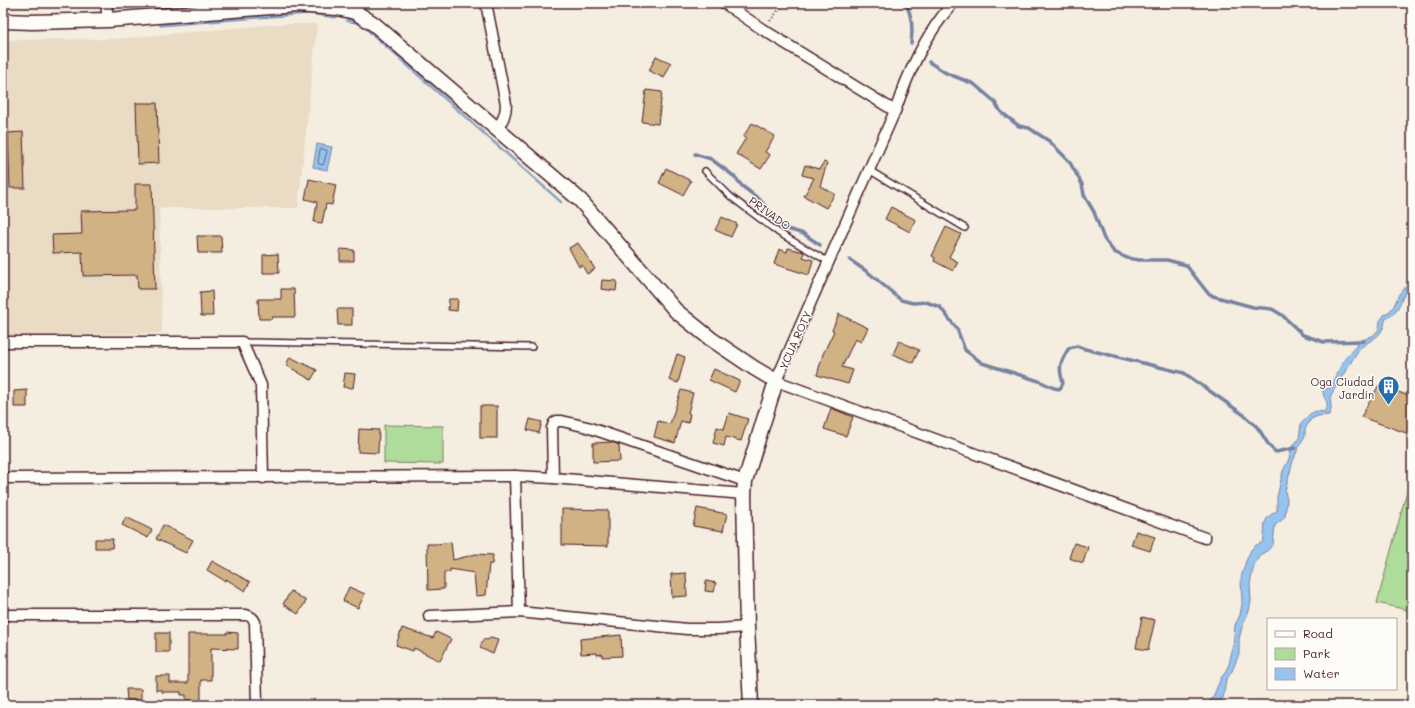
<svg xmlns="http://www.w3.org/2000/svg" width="1415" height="708" font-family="Mali,sans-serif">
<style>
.built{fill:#e9dbc4}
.green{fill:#aedc9a;stroke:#7c7e62}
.water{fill:#95c4f0;stroke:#7782a1}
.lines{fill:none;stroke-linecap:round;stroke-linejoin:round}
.shore{stroke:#68617a;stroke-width:1}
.stream{stroke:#7782a1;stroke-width:3.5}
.building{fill:#d0b284;stroke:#4a1f2b}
.lane-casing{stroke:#4a1f2b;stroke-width:8}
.street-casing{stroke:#4a1f2b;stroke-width:13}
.secondary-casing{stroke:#4a1f2b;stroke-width:17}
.path{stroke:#4a1f2b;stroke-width:2;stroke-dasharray:1 3;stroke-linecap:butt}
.lane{stroke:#fdfcf7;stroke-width:5}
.street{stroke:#fdfcf7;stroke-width:10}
.secondary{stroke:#fdfcf7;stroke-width:14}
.labels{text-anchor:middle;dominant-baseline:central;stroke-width:3;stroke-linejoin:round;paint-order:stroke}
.street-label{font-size:11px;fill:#4a1f2b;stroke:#fdfcf7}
.poi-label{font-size:11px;fill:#4a1f2b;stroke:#fdfcf7;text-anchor:end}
</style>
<rect width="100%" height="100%" fill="#f4ede0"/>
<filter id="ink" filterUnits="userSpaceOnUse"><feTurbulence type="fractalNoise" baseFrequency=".025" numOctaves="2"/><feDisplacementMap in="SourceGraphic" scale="8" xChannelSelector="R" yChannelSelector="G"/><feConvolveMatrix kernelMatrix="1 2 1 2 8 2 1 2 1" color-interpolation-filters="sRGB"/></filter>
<g filter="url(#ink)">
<path class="built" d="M 279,24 L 317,24 L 298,208 L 159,208 L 162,333 L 6,336 L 6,40 L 114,39 Z"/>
<g class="green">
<path d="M 384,425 L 443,426 L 443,464 L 384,463 Z"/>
<path d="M 1409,483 L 1412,483 L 1412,611 L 1377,603 Z"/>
</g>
<g class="water">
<path d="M 309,12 L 336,16 L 336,18 L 309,14 L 160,26 L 160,24 Z"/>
<path d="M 347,19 L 360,23 L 373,33 L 562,202 L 561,203 L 371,34 L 360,24 L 346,21 Z"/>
<path d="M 317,144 L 332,147 L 327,170 L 313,167 Z"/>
<path d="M 1412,280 L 1412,289 C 1398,294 1404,310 1386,318 C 1384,322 1385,326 1382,330 C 1378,339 1366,342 1359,349 L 1332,393 C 1328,401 1334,408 1329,415 L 1318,416 L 1311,419 L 1309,422 L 1305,429 L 1305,436 L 1300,444 L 1293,461 L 1285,491 L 1287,500 L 1285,516 L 1282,520 L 1275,525 L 1273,544 L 1268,550 L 1260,555 L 1254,565 L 1250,584 L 1251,601 L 1249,611 L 1242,627 L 1239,639 L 1239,654 L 1232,671 L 1226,680 L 1223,698 L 1217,705 L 1207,705 L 1213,697 L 1221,678 L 1225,673 L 1229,664 L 1233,647 L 1235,625 L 1240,615 L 1242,604 L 1241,578 L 1246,561 L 1251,550 L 1255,546 L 1263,542 C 1267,527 1259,520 1277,511 L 1277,497 L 1283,471 L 1289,459 L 1292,446 L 1299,439 L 1301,424 L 1310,414 L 1316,411 L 1324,412 C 1332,401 1322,400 1323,390 L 1329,388 L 1344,360 L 1356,346 L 1363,340 L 1374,335 L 1379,329 L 1380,321 L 1384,315 L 1390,311 L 1394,306 L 1399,294 Z"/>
</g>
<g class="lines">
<path class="shore" d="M 322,149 L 326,150 L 327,151 L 324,163 L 323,165 L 319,164 L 318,162 L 320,150 Z"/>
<g class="stream">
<path d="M 906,3 C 912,17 913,28 911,43"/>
<path d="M 929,62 L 946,73 L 974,84 L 994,101 L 1001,112 L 1019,126 L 1029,128 L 1049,141 L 1069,161 L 1082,184 L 1084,195 L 1094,212 L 1104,239 L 1114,252 L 1127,258 L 1139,260 L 1167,260 L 1186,265 L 1207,292 L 1213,296 L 1231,301 L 1253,307 L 1272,309 L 1282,315 L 1303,335 L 1324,342 L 1364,341"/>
<path d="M 695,154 L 711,159 L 735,177 L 742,186 L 759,199 L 784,228 L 804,234 L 820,245"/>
<path d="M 850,260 L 869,273 L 901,300 L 913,303 L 926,302 L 940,307 L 957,329 L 965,350 L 982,363 L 1039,381 L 1054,388 L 1060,389 L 1063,383 C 1058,367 1060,362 1069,348 L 1077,346 L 1085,349 L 1184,373 L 1244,415 C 1248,420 1252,422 1256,426 C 1264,434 1266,446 1276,452 L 1295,448"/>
</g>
</g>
<g class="building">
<path d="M 656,56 L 671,63 L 664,78 L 649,71 Z"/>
<path d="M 646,90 L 662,92 L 658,124 L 642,122 Z"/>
<path d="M 136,103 L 157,103 L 159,163 L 138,164 Z"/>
<path d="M 752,123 L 775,136 L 765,152 L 770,155 L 761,169 L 736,154 L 746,138 L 743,137 Z"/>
<path d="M 23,132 L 25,188 L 10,188 L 8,133 Z"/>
<path d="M 824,162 L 827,163 L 820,186 L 835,194 L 826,208 L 804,196 L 814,178 L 802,175 L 805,165 L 819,169 Z"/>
<path d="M 666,168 L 691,181 L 683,195 L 659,183 Z"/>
<path d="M 309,179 L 336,185 L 332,205 L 326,204 L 322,223 L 314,222 L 317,202 L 305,199 Z"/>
<path d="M 135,184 L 152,184 L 155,289 L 138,289 L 137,275 L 83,276 L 82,252 L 53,253 L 52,235 L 82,234 L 81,211 L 135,210 Z"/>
<path d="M 891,207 L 916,220 L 910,232 L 885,219 Z"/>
<path d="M 722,217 L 737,224 L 731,237 L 715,230 Z"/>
<path d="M 946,227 L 961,234 L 949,257 L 958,262 L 953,271 L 934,261 L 935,258 L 932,256 Z"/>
<path d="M 197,236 L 221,236 L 222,253 L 198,253 Z"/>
<path d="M 578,243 L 595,269 L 587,274 L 582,265 L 579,267 L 569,248 Z"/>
<path d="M 788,248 L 804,252 L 803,257 L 813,260 L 809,275 L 774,264 L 779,249 L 787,252 Z"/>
<path d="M 340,249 L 354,250 L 354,261 L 340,261 Z"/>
<path d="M 278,254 L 279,273 L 263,273 L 263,255 Z"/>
<path d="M 602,280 L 617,281 L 616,291 L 601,289 Z"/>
<path d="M 281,289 L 294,289 L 295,317 L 272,317 L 272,319 L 259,319 L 258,299 L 281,299 Z"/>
<path d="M 212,291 L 213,316 L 201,316 L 200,292 Z"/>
<path d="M 449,299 L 458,299 L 457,311 L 448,310 Z"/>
<path d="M 337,309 L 352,309 L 352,325 L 338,325 Z"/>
<path d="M 839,314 L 868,328 L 861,342 L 855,339 L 842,367 L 853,370 L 848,384 L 817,375 L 823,354 L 834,331 L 832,330 Z"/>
<path d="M 899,341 L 919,350 L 913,363 L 893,354 Z"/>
<path d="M 677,354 L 685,357 L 678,383 L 669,380 Z"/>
<path d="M 290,357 L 317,370 L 311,380 L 286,365 Z"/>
<path d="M 714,369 L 740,381 L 735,392 L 709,380 Z"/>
<path d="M 345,373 L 355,374 L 353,388 L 343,387 Z"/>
<path d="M 1379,385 L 1412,397 L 1412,435 L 1361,417 Z"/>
<path d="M 27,390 L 27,407 L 14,407 L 14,391 Z"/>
<path d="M 681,390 L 693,393 L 688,413 L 690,414 L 688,423 L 681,421 L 675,443 L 654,437 L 658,421 L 670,424 Z"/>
<rect x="480" y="406" width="17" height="32"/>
<path d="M 831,408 L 853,417 L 846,436 L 824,429 Z"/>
<path d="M 729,413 L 748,419 L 741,441 L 726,437 L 724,446 L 713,443 L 717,427 L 724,429 Z"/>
<path d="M 530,419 L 542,422 L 539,433 L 527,430 Z"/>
<path d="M 359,429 L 379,430 L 378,453 L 358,452 Z"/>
<path d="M 612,442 L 619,445 L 620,461 L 593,462 L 593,443 Z"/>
<path d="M 697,508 L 727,514 L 723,531 L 693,526 Z"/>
<path d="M 562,509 L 608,510 L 608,546 L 562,545 Z"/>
<path d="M 126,517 L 152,530 L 148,538 L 122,525 Z"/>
<path d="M 163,525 L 193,540 L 186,553 L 156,539 Z"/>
<path d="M 1136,531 L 1155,537 L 1150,551 L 1131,545 Z"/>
<path d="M 95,539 L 113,539 L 112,548 L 95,548 Z"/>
<path d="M 451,542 L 453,560 L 476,554 L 493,555 L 492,564 L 489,564 L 486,595 L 476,596 L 474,573 L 450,569 L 450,572 L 444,572 L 444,589 L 428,590 L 427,544 L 437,544 Z"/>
<path d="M 1074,543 L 1088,547 L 1083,563 L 1069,558 Z"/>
<path d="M 212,561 L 250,582 L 245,591 L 226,579 L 225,581 L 207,570 Z"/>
<path d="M 686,573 L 687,596 L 672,597 L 671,574 Z"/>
<path d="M 706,581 L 716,583 L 714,592 L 705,591 Z"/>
<path d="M 349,587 L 365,594 L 358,608 L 343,601 Z"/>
<path d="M 291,591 L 306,601 L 298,614 L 283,604 Z"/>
<path d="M 1142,617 L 1155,620 L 1148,650 L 1136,648 Z"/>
<path d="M 402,628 L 433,638 L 436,632 L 451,639 L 440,661 L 414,648 L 413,651 L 396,645 Z"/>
<path d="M 227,632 L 238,633 L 238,649 L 211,648 L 211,680 L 201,680 L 201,704 L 190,703 L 191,700 L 186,700 L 186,695 L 181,695 L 181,692 L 162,692 L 162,690 L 156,690 L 156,676 L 170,676 L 170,683 L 188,683 L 188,634 L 227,634 Z"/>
<rect x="156" y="633" width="13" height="19"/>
<path d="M 621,635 L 622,656 L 602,657 L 602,654 L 597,655 L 597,653 L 581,654 L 580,639 Z"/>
<path d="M 491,638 L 498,640 L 493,654 L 480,648 L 483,639 L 487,640 Z"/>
<path d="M 126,689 L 141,689 L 141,700 L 127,700 Z"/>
</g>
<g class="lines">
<defs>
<g id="lane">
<path d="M 869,170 L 965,228"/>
<path d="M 705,171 L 731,197 L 779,233 L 829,262"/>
<path d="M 242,342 L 532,347"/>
</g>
<g id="street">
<path d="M 106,3 L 108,20"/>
<path d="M 486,3 L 506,104 C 506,114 503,120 497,129"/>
<path d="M 724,3 L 762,29 L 895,111"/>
<path d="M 953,3 C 925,35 909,71 895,111 L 776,381 L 1205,538"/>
<path d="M 3,342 L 242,342 L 261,385 L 263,478"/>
<path d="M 515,476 L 519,612"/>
<path d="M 3,478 L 515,476 L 553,478 L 744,494"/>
<path d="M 553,478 L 552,428 L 554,423 L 557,421 L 562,421 L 587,427 L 745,481"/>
<path d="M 3,615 L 246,615 C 250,616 253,617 255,622 L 257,705"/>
<path d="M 429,616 L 519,612 L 687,629 L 718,629 L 747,627"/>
</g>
<path id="secondary" d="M 3,21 L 32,22 L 108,20 L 296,5 L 337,8 L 355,12 L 374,24 L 580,200 L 676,311 L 711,339 L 754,368 L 776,381 L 745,481 L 744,494 L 747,627 L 751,705"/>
</defs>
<use href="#lane" class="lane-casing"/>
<use href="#street" class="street-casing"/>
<use href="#secondary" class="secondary-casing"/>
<path class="path" d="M 770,21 L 784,3"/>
<use href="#lane" class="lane"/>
<use href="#street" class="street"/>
<use href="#secondary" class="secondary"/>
</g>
</g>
<defs>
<symbol id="building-pin" viewBox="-11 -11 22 30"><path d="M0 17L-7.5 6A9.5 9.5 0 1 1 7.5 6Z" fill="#1f6fb2" stroke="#fdfcf7"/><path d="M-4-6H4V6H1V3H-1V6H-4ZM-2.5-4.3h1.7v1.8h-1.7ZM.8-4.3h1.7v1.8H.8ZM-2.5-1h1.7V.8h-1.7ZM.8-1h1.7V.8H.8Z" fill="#fff"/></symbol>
</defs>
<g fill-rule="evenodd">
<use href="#building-pin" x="1376" y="374" width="25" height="34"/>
</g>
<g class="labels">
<g class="street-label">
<text transform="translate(770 213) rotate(36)">PRIVADO</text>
<text transform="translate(795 340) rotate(-66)">YCUA ROTY</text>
</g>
<g class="poi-label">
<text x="1374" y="381">Oga Ciudad<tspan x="1374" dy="13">Jardín</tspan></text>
</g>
</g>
<rect width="1415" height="708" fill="none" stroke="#fdfcf7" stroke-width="16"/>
<rect x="8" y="8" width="1399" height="692" fill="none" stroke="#4a1f2b" stroke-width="1.5" filter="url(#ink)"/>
<rect x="1267" y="618" width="130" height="72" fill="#fdfcf7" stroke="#b5a4a5"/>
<rect x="1275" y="631" width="20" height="6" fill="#fdfcf7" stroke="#b5a4a5"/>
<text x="1303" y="638" font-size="12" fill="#4a1f2b">Road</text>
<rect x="1275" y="648" width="20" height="12" fill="#aedc9a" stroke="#b5a4a5"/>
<text x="1303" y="658" font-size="12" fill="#4a1f2b">Park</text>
<rect x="1275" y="668" width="20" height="12" fill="#95c4f0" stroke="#b5a4a5"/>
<text x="1303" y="678" font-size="12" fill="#4a1f2b">Water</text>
</svg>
